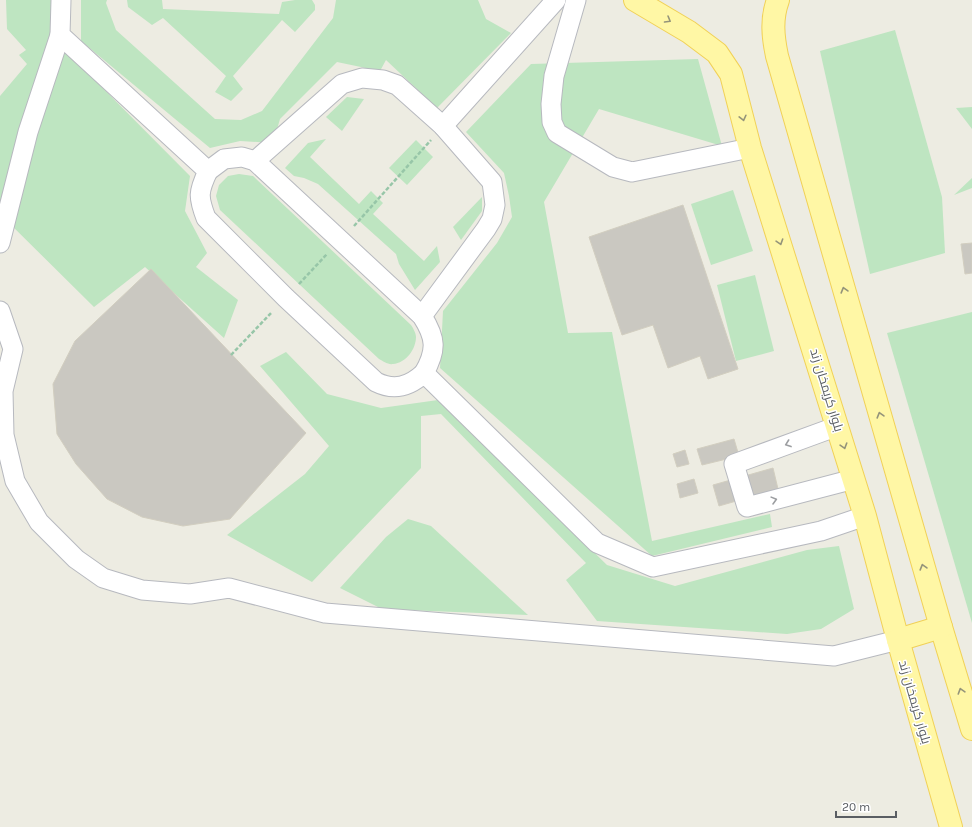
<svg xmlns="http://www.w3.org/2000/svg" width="972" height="827" font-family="Karla,Cairo,sans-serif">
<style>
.green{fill:#bee5c1}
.building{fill:#cac8c1;stroke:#d2cec0}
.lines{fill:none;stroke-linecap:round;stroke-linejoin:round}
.minor-casing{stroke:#b7b9bf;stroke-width:21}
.major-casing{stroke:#f1d157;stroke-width:24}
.path{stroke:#97c6a8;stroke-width:2.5;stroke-dasharray:4 2;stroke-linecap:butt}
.minor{stroke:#fff;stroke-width:19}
.major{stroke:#fff7a5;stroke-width:22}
.oneway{stroke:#94947a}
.oneway2{stroke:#9c9ea1}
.labels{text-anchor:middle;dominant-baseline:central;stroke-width:3;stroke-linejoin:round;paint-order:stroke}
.street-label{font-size:13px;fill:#5a5e63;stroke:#fff}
</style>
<rect width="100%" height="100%" fill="#edece2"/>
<g class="green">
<path d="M 6,0 L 52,0 L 51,36 L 190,176 L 185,211 L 207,253 L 196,267 L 238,300 L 224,338 L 145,267 L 94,307 L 0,214 L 0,96 L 27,64 L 19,55 L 26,50 L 7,29 Z"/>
<path d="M 81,0 L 107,0 L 106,3 L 116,30 L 215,119 L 241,120 L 262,111 L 333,18 L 336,0 L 478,0 L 486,19 L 511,33 L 437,108 L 386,60 L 380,71 L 337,62 L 280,119 L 273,143 L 240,141 L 210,148 L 81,41 Z"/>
<path d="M 127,0 L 162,0 L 163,9 L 279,14 L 282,2 L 295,0 L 312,0 L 315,5 L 315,10 L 295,32 L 282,20 L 233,76 L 243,89 L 231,101 L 215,92 L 226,76 L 163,18 L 152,25 L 128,7 Z"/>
<path d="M 895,30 L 942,197 L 945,253 L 870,274 L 820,51 Z"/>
<path d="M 698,59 L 722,146 L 599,109 L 544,202 L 568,333 L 612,332 L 652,541 L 770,514 L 772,527 L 652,556 L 440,368 L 443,311 L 497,243 L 512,217 L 509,196 L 504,173 L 466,132 L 531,64 Z"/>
<path d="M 347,97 L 364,99 L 342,131 L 326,117 Z"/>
<path d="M 972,107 L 972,129 L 956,108 Z"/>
<path d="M 326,139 L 310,157 L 359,204 L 371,191 L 383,203 L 373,214 L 424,261 L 437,246 L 440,262 L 415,290 L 399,264 L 396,254 L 318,184 L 304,178 L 294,176 L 285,168 L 308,143 Z"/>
<path d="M 416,140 L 433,157 L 407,185 L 389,168 Z"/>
<path d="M 239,174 L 253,176 L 411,325 C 413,328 416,333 416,337 C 416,349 406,363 393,364 C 388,365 383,361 379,359 L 220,210 L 216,196 L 219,185 L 228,176 Z"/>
<path d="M 972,178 L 972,188 L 954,195 Z"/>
<path d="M 733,190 L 753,251 L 711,265 L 691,204 Z"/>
<path d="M 482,197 L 482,211 L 461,240 L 453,227 Z"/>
<path d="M 755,275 L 774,351 L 736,361 L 717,285 Z"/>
<path d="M 972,312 L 972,623 L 887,333 Z"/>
<path d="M 286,352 L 327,394 L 381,408 L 438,400 L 607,565 L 675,586 L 807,550 L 839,546 L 854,609 L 821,629 L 787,634 L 597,621 L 566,580 L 586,563 L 441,414 L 421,416 L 421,468 L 312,582 L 227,535 L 305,474 L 329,446 L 260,366 Z"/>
<path d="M 408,519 L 431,526 L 528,615 L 382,609 L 340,588 L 386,537 Z"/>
</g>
<g class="building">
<path d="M 683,205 L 738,369 L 708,379 L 700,356 L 668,368 L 653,325 L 622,335 L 589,237 Z"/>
<path d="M 972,243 L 972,273 L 965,274 L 961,244 Z"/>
<path d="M 151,269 L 306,433 L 230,519 L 183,526 L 142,517 L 107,499 L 76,464 L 57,434 L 53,384 L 75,341 Z"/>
<path d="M 734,439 L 739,456 L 702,465 L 697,449 Z"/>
<path d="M 685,450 L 689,464 L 677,467 L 673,454 Z"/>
<path d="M 773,468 L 778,489 L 719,506 L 713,485 Z"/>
<path d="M 694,479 L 698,493 L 680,498 L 677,484 Z"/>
</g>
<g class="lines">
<defs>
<g id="minor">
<path d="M 61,0 L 60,35 L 208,171 C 198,192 198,197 206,218 L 286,298 L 376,382 C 394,391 409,387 424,373 L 597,543 L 653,567 L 821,531 L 865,516"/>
<path d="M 576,0 L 554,76 L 551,104 L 552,122 L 557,133 L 613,167 L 632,172 L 750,148"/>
<path d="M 443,126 L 556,0"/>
<path d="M 255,161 L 342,84 L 362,78 L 383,80 L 397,85 L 443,126 L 492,182 L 495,205 L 492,219 L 486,229 L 422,316"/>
<path d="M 208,171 L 224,159 L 242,157 L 255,161 L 422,316 C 436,338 437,350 424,373"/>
<path d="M 0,243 L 28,132 L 60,35"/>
<path d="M 0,311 L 13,349 L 3,391 L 4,435 L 15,481 L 39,522 L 76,559 L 103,578 L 142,590 L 190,594 L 229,588 L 325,613 L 834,656 L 898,640"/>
<path d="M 838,426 L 734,464 L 747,507 L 854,479"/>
</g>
<g id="major">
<path d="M 635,0 L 689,32 L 717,53 L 731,74 L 750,148 L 865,516 L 898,640 L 951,827"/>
<path d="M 778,0 C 771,19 773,37 777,56 L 941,627 L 972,729"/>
<path d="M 898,640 L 941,627"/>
</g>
</defs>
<use href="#minor" class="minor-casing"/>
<use href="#major" class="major-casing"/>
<g class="path">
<path d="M 354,226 L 431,140"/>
<path d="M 299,284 L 327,254"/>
<path d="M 231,355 L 272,312"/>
</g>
<use href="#minor" class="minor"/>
<use href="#major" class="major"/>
</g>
<defs><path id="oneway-chevron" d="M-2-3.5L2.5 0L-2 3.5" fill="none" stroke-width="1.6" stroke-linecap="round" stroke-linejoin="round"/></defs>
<g class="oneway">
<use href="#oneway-chevron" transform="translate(668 20) rotate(30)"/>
<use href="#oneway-chevron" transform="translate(743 118) rotate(76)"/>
<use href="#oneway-chevron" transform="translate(780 242) rotate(72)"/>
<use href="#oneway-chevron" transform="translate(844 290) rotate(-106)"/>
<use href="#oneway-chevron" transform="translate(880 415) rotate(-106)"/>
<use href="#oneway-chevron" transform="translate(844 446) rotate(73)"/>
<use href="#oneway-chevron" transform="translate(923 567) rotate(-106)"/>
<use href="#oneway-chevron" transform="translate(961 691) rotate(-107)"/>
</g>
<g class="oneway2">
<use href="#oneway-chevron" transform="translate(788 444) rotate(160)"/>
<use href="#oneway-chevron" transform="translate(774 500) rotate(-15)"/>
</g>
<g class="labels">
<g class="street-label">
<text transform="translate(827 390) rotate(73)">بلوار کریمخان زند</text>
<text transform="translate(915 702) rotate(74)">بلوار کریمخان زند</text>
</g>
</g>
<path d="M836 811v6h60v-6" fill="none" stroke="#5a5e63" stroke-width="2"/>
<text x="842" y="811" font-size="12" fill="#5a5e63" stroke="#ffffff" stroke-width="3" paint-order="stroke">20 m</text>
</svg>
